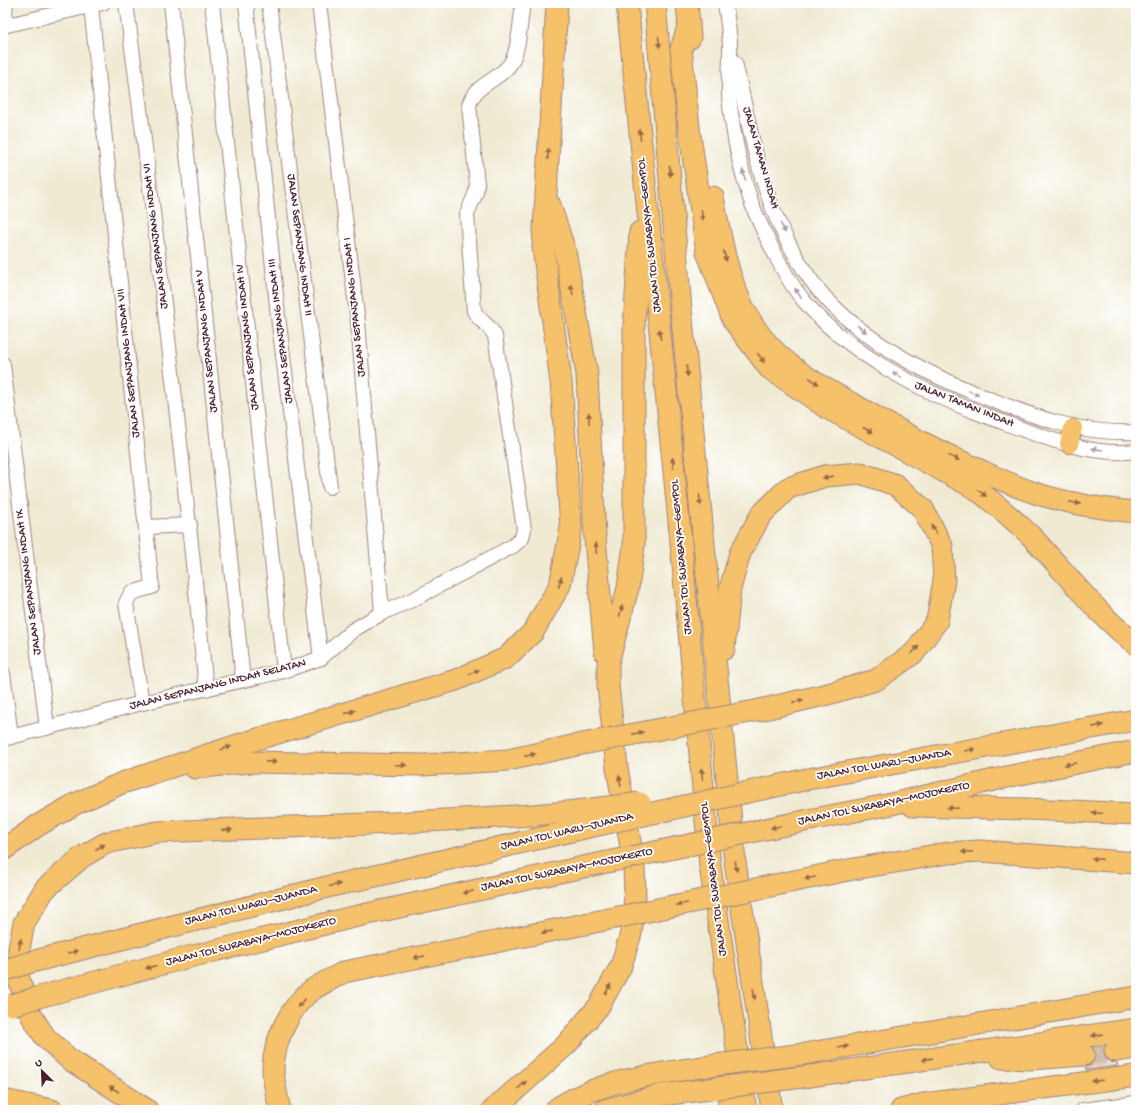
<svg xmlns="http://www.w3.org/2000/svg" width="1139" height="1113" font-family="'Gochi Hand',sans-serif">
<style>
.building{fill:#d6b291}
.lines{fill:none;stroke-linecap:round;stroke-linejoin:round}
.highway-tunnel{stroke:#cfc1b1;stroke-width:21;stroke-dasharray:21 10;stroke-linecap:butt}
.minor-casing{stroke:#9d847f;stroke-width:16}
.major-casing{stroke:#9d847f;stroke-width:20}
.highway-casing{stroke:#9d847f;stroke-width:23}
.minor{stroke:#fff;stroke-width:14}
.major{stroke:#f5c16b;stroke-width:18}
.highway{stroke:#f5c16b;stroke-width:21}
.highway-bridge-casing{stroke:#9d847f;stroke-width:23;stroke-linecap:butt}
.highway-bridge{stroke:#f5c16b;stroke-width:21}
.oneway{fill:#976848}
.oneway2{fill:#ae9aa0}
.labels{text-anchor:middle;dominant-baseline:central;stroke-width:3.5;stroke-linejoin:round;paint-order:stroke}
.street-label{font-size:12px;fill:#4a1f2b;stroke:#fff}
</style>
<rect width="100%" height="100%" fill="#fff"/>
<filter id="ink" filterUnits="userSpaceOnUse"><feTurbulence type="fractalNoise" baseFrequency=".025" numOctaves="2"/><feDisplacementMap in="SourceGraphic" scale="8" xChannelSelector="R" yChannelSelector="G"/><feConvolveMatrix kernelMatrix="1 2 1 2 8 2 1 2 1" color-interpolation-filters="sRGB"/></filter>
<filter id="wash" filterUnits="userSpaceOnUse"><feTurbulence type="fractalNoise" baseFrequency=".012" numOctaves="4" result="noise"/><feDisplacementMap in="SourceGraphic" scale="16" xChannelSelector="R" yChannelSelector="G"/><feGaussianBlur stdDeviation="0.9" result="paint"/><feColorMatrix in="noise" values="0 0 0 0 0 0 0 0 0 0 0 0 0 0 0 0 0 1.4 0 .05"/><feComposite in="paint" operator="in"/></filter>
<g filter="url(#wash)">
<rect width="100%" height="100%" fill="#f0ead3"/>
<g id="blocks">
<path class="building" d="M 1104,1046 L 1103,1052 L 1105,1058 L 1110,1062 L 1117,1063 L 1118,1066 L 1086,1070 L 1086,1067 L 1091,1065 L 1095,1060 L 1096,1054 L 1093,1047 Z"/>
</g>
</g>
<g filter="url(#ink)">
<use href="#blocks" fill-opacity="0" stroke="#9d847f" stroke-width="1"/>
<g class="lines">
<path class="highway-tunnel" d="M 1084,1055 L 1115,1051"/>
<defs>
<g id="minor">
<path d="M 126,3 C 157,231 183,460 206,689"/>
<path d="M 171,3 L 243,680"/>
<path d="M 212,3 L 284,671"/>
<path d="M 246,3 L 278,316 L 321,658"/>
<path d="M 269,3 L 330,487"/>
<path d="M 319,3 L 358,323 L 382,613"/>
<path d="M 725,3 C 727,17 729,31 730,44 C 731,65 727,86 730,106 C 734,139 741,173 752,204 C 758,221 767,238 775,254 C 783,270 792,287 804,301 C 849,354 922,392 986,416 C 1031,432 1088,458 1136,451"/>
<path d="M 91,6 L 152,587 L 131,593 L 126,603 L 142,703"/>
<path d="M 3,26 L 103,3"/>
<path d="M 4,26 L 6,3"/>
<path d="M 735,63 C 746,108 754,158 770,201 C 780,229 798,264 817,288 C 859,339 922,372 982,396 C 1031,416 1082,435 1136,432"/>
<path d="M 3,364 L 47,728"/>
<path d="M 147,527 L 190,525"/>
<path d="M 3,673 L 11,737"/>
<path d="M 3,739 L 142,703 L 284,671 L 321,658 L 353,630 L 382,613 L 414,599 L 513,546 L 522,538 L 524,529 L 495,336 C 490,325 479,321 474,311 L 467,214 L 476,192 L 477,184 L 469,105 C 476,82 502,80 512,61 C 520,45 520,21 523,3"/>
<path d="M 1083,1110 L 1136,1103"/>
</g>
<path id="major" d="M 1069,444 L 1073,428"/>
<g id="highway">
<path d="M 627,3 L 680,532 L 710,866 L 746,1110"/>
<path d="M 655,3 L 681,309 L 735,862 L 772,1110"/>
<path d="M 687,3 L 690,38"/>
<path d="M 689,24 L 681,49 L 689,128 L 707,252 L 733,320 L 769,368 L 827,408 L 976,489 C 994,503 1012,518 1029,534 C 1065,571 1095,613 1136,644"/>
<path d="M 713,197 C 722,246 730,296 761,336 C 784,366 820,386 853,404 C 892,427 929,447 971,466 C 993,476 1015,487 1038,494 C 1070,504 1103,509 1136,512"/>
<path d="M 550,205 L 565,251 L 587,374 L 595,538 L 605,652"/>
<path d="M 724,649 L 730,589 L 740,553 L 761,515 L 788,488 L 825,476 L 860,473 L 896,485 L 923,509 L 942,546 L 944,580 L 937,621 L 914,653 L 876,680 L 828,694 L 760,710"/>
<path d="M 195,768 L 248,762 L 422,765 L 508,760 L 572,746"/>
<path d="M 808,779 L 1136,720"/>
<path d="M 913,806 L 1027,809 L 1136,814"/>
<path d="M 814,819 L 887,805 L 1011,776 L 1136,751"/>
<path d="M 3,850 L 37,826 L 75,804 L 122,783 L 244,743 L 456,680 L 506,658 L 533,632 L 560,585 L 571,528 L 561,382 L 543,247 L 557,3"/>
<path d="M 848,870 L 948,853 L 981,851 L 1136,863"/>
<path d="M 35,961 L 327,887 L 580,829"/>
<path d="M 39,997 L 185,958 L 349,918 L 588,866"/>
<path d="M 1115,1051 L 1136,1048"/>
<path d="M 804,1054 L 1136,997"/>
<path d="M 1001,1058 L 1031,1059 L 1084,1055"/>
<path d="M 729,1071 L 729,1110"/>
<path d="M 810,1076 L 1136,1029"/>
<path d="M 3,1100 L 52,1110"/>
<path d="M 147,1110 L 69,1059 L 45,1037 L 31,1015 L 19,980 L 19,949 L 24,923 L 45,889 L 82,857 L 106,843 L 157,832 L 392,823 L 533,815 L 577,811"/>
<path d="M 280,1110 C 277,1096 273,1082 273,1068 C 274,1041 290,1006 312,990 C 322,983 334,978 344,972 L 585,924"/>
<path d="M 493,1110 L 566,1045 L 599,1006 L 621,966 L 631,933 L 635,897 L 634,864 L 617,768 L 608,685 L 608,663 L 628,588 L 634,545 L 634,327 L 640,232"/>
<path d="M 555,1110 C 598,1079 664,1073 715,1065"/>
<path d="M 605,1110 L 662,1095 L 717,1088"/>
<path d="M 901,1110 L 924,1104 L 1136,1076"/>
</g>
</defs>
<use href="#minor" class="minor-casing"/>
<use href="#major" class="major-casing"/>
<use href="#highway" class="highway-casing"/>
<use href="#minor" class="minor"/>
<use href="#major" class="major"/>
<use href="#highway" class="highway"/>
<defs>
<g id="highway-bridge">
<path d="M 572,746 L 760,710"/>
<path d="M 577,811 L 640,803"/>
<path d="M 580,829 L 808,779"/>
<path d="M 588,866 L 814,819"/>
<path d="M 585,924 L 848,870"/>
<path d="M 5,970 L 35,961"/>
<path d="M 12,1005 L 39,997"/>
<path d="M 715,1065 L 804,1054"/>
<path d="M 717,1088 L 810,1076"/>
</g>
</defs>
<use href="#highway-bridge" class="highway-bridge-casing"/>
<use href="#highway-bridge" class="highway-bridge"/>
</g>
<defs><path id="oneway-solid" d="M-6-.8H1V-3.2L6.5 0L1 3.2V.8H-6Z"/></defs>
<g class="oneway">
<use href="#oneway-solid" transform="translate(659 42) rotate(85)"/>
<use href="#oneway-solid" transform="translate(640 135) rotate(-96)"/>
<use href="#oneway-solid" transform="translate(548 154) rotate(-87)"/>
<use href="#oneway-solid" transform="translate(670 171) rotate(85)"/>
<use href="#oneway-solid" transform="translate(702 215) rotate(82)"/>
<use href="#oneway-solid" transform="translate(725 256) rotate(75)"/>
<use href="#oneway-solid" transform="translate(572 290) rotate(-100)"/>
<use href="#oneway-solid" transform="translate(660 334) rotate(-96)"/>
<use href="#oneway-solid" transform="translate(761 358) rotate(53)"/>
<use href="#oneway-solid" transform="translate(687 371) rotate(84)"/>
<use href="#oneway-solid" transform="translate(814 381) rotate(34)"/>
<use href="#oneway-solid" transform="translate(589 418) rotate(-93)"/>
<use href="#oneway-solid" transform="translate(868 430) rotate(28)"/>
<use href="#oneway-solid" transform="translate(954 458) rotate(25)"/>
<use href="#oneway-solid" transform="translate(673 463) rotate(-96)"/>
<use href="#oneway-solid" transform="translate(828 477) rotate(172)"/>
<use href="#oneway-solid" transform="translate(982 493) rotate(38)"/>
<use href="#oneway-solid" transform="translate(700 500) rotate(84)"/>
<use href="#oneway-solid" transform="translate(1075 503) rotate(12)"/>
<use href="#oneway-solid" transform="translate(934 530) rotate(-117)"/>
<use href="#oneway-solid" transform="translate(596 548) rotate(-95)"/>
<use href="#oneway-solid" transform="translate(560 582) rotate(-74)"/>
<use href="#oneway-solid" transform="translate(621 611) rotate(-74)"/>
<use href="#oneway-solid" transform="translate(915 650) rotate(-48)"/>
<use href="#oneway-solid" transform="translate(474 672) rotate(-24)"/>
<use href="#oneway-solid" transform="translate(798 701) rotate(-13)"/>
<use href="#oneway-solid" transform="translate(350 712) rotate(-16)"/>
<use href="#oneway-solid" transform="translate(1098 726) rotate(-11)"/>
<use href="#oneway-solid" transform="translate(638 733) rotate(-11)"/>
<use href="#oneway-solid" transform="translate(226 748) rotate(-17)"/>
<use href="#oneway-solid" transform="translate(970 750) rotate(-10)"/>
<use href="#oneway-solid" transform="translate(530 755) rotate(-13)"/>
<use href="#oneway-solid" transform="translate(271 762) rotate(1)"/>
<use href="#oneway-solid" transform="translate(1070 764) rotate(169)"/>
<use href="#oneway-solid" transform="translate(401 765) rotate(2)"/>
<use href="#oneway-solid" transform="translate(702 774) rotate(-95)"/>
<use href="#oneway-solid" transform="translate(620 781) rotate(-100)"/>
<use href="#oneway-solid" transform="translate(953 808) rotate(-178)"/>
<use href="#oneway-solid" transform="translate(1097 813) rotate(-178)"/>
<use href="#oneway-solid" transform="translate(776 827) rotate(168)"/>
<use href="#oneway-solid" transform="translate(227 830) rotate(-2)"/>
<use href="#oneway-solid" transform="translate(100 847) rotate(-30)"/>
<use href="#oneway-solid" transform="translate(967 852) rotate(177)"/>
<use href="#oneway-solid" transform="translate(1097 859) rotate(-175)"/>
<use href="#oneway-solid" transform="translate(736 866) rotate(83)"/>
<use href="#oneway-solid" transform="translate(810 878) rotate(168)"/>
<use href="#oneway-solid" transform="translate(335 885) rotate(-13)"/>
<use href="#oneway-solid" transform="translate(468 892) rotate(168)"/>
<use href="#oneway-solid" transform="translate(682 904) rotate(168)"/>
<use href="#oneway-solid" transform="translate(547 932) rotate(169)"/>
<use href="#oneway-solid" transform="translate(20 944) rotate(-81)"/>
<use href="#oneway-solid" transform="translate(73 952) rotate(-14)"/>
<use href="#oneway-solid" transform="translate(419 957) rotate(169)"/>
<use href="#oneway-solid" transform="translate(151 967) rotate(165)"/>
<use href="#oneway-solid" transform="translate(608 989) rotate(-61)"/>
<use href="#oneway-solid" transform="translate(754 994) rotate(82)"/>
<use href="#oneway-solid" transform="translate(301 1003) rotate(131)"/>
<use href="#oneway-solid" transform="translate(1097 1035) rotate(172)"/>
<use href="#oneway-solid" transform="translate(843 1047) rotate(-10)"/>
<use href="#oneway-solid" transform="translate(927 1059) rotate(172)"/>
<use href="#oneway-solid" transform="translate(1097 1081) rotate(173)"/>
<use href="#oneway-solid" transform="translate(522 1085) rotate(-42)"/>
<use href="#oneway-solid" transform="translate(114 1089) rotate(-147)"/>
</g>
<g class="oneway2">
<use href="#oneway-solid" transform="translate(744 175) rotate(-105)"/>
<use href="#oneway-solid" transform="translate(783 228) rotate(62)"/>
<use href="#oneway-solid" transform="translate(798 293) rotate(-124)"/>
<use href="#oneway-solid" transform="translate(862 329) rotate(37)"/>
<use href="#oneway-solid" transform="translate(897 375) rotate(-147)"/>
<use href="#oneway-solid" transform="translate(974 393) rotate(22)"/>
<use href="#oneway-solid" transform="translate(1097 449) rotate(-171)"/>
</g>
</g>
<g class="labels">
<g class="street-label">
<text transform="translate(760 158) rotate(74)">JALAN TAMAN INDAH</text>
<text transform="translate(650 235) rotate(-96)">JALAN TOL SURABAYA–GEMPOL</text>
<text transform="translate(156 236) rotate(-97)">JALAN SEPANJANG INDAH VI</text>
<text transform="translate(299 245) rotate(83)">JALAN SEPANJANG INDAH II</text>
<text transform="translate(355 307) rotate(-96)">JALAN SEPANJANG INDAH I</text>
<text transform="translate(281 331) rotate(-97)">JALAN SEPANJANG INDAH III</text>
<text transform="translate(248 337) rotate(-96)">JALAN SEPANJANG INDAH IV</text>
<text transform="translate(207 341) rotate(-96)">JALAN SEPANJANG INDAH V</text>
<text transform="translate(129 363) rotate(-96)">JALAN SEPANJANG INDAH VII</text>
<text transform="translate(964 405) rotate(22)">JALAN TAMAN INDAH</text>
<text transform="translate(682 557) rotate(-95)">JALAN TOL SURABAYA–GEMPOL</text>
<text transform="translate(29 582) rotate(-97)">JALAN SEPANJANG INDAH IX</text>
<text transform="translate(218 685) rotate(-14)">JALAN SEPANJANG INDAH SELATAN</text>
<text transform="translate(884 765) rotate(-10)">JALAN TOL WARU–JUANDA</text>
<text transform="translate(884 804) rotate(-12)">JALAN TOL SURABAYA–MOJOKERTO</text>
<text transform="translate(567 832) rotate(-13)">JALAN TOL WARU–JUANDA</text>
<text transform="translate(567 870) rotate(-12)">JALAN TOL SURABAYA–MOJOKERTO</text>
<text transform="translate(714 879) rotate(-97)">JALAN TOL SURABAYA–GEMPOL</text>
<text transform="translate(251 906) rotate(-14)">JALAN TOL WARU–JUANDA</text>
<text transform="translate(251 942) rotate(-14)">JALAN TOL SURABAYA–MOJOKERTO</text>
</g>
</g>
<rect width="1139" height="1113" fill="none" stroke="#fff" stroke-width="16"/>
<g transform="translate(42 1071) rotate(336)" stroke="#ffffff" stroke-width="3" paint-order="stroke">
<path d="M0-3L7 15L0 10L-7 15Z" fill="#4a1f2b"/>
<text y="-6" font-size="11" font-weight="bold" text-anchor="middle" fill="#4a1f2b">U</text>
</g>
</svg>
